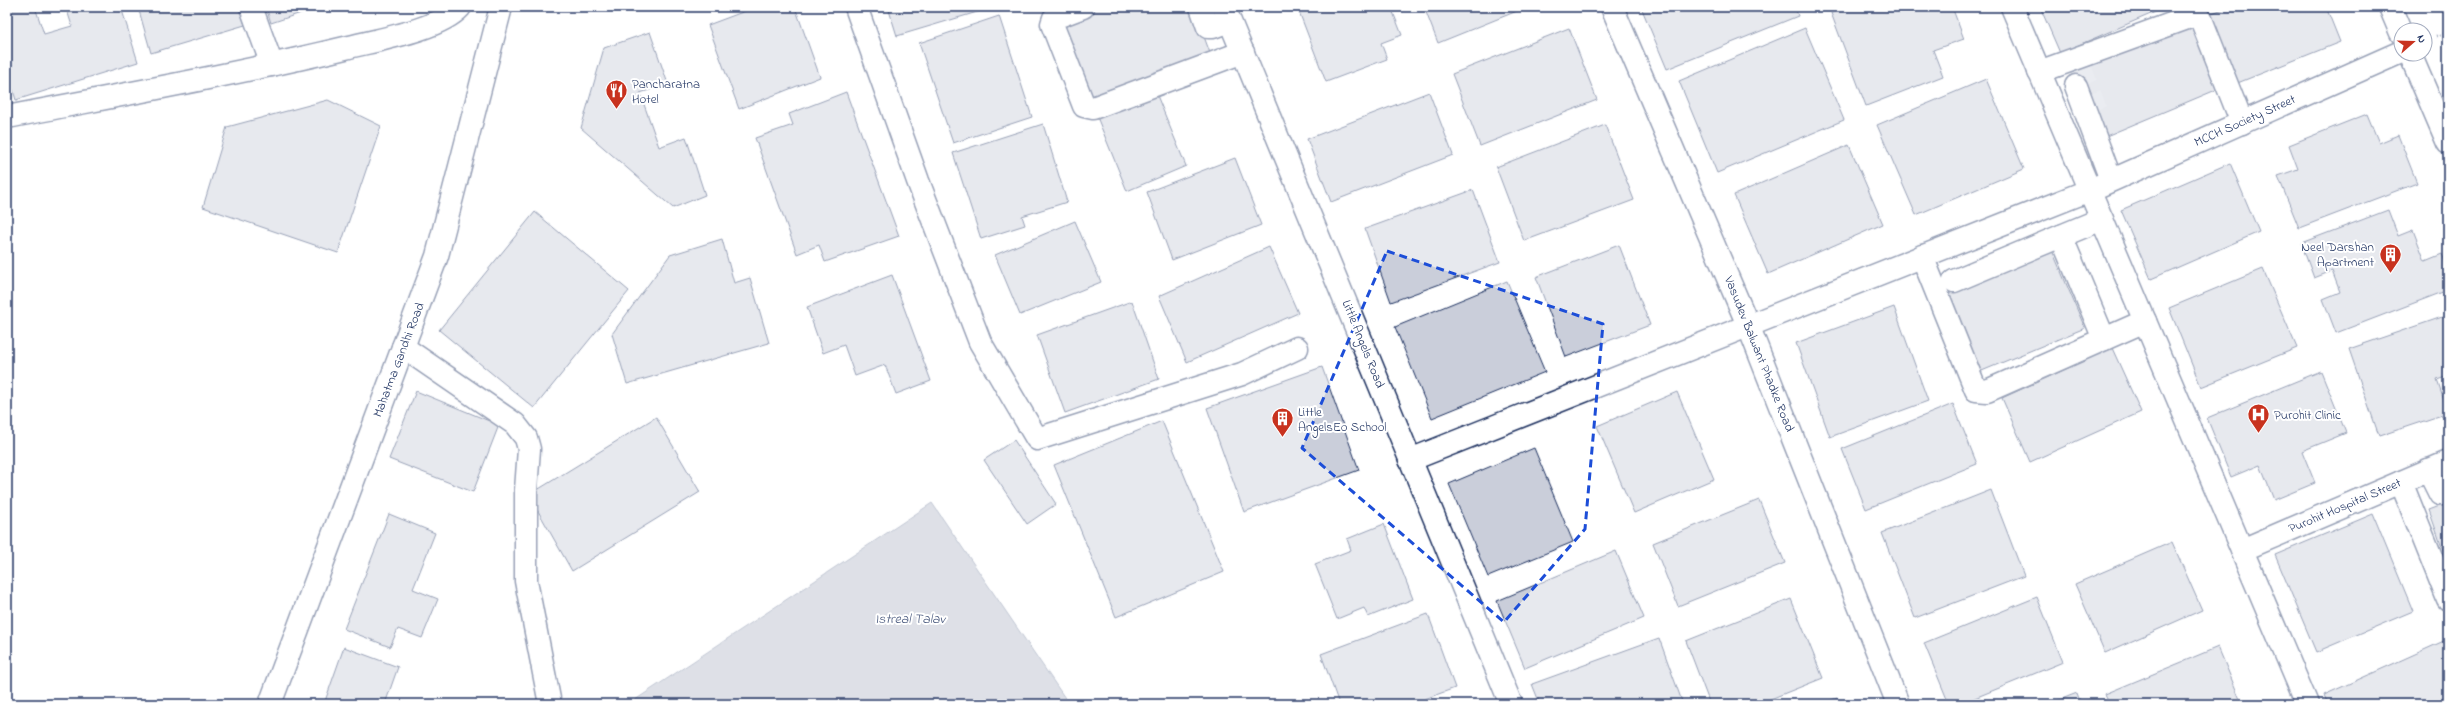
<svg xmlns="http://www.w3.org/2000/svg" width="2455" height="711" font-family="'Indie Flower',sans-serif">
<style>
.water{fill:#b5bbca;stroke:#77839f}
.building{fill:#caceda;stroke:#1b2f5e}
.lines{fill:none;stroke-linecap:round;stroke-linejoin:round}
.minor-tunnel{stroke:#d1d5df;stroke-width:22;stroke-dasharray:22 11;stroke-linecap:butt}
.minor-casing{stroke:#1b2f5e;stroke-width:25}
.secondary-casing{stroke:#1b2f5e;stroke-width:25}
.path{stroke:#1b2f5e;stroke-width:2.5;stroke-dasharray:1 3;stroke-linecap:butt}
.minor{stroke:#fff;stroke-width:22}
.secondary{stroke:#fff;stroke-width:22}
.marked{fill:none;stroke:#1d4ed8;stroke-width:3;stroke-dasharray:8 5;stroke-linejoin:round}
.labels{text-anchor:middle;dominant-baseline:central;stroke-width:4;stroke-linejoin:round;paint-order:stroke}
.poi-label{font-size:13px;fill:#1b2f5e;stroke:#fff;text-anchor:start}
.street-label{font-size:13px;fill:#1b2f5e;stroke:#fff}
.water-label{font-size:14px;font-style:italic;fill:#49597e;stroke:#fff}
</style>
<rect width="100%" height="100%" fill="#fff"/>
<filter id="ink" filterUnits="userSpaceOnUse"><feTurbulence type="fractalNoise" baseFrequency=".025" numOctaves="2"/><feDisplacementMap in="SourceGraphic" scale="8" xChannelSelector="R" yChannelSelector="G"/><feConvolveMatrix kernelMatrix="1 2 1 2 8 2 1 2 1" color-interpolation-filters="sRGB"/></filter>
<g filter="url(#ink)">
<path class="water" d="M 932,503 L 1069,704 L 629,704 Z"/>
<g class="building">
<path d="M 7,7 L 35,7 L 44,34 L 72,26 L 66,7 L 121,7 L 138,62 L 16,100 L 7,71 Z"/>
<path d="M 138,7 L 239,7 L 245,25 L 151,53 Z"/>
<path d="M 266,7 L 319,7 L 271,23 Z"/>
<path d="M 756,7 L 795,7 L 820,77 L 739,109 L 708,25 Z"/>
<path d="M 888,7 L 994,7 L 897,36 Z"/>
<path d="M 1101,7 L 1193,7 L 1213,61 L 1087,103 L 1057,24 Z"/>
<path d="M 1302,7 L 1391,7 L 1402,35 L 1381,43 L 1387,59 L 1326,82 L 1298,9 Z"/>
<path d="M 1424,7 L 1527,7 L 1438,43 Z"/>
<path d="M 1641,7 L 1795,7 L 1798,16 L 1667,69 Z"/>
<path d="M 1846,7 L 1952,7 L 1964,39 L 1933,50 L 1943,76 L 1866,106 L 1831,13 Z"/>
<path d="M 2040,7 L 2167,7 L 2060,53 Z"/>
<path d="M 2228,7 L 2326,7 L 2340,42 L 2235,84 L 2207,15 Z"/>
<path d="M 999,16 L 1032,117 L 953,143 L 919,43 Z"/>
<path d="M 2195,21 L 2223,87 L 2099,139 L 2073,68 Z"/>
<path d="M 1569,28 L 1597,100 L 1480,146 L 1452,74 Z"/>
<path d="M 1805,28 L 1844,120 L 1717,173 L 1679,81 Z"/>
<path d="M 650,32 L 668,84 L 640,93 L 659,147 L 686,137 L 705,195 L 673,208 L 581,128 L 604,48 Z"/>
<path d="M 1986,79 L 2024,169 L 1916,215 L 1877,125 Z"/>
<path d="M 846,92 L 899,236 L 825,262 L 819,245 L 797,254 L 755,138 L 793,125 L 789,114 Z"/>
<path d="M 1429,92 L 1453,155 L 1331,202 L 1307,139 Z"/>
<path d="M 1156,93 L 1186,166 L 1127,191 L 1097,117 Z"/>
<path d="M 328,100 L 381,126 L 338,253 L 203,207 L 227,127 Z"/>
<path d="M 2367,114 L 2379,143 L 2398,135 L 2417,183 L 2299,228 L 2278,176 L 2298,169 L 2289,145 Z"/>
<path d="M 1043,124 L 1067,202 L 1022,216 L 1025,225 L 981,239 L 953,153 Z"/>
<path d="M 1605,125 L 1634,200 L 1524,241 L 1496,167 Z"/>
<path d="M 1849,145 L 1883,224 L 1768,274 L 1734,195 Z"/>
<path d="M 1235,158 L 1261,225 L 1172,260 L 1147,192 Z"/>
<path d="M 2230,163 L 2259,232 L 2151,279 L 2121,210 Z"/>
<path d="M 1473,190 L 1500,262 L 1391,302 L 1365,229 Z"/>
<path d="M 2388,210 L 2398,236 L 2413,230 L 2425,261 L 2442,254 L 2448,269 L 2448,290 L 2336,333 L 2323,299 L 2340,292 L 2332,271 L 2314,278 L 2301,243 Z"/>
<path d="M 535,212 L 629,291 L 534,408 L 439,330 Z"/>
<path d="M 1075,221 L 1101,282 L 1020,315 L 995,255 Z"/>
<path d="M 722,239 L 734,283 L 750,278 L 769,343 L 627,384 L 612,334 L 670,255 Z"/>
<path d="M 1619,245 L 1650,325 L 1566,357 L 1536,277 Z"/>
<path d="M 1269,247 L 1298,313 L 1187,362 L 1159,296 Z"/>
<path d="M 2051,248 L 2085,328 L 1977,373 L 1943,293 Z"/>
<path d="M 2263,269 L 2297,348 L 2201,387 L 2169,308 Z"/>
<path d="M 892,275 L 931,381 L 896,394 L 885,365 L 855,376 L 844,345 L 823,353 L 807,307 Z"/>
<path d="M 1507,281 L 1545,372 L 1432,418 L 1395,327 Z"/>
<path d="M 1132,301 L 1159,379 L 1065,413 L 1037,335 Z"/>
<path d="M 1894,307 L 1928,401 L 1830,437 L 1796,343 Z"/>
<path d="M 2448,315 L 2448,376 L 2437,380 L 2448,413 L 2379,436 L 2349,349 Z"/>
<path d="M 2112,348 L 2141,412 L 2030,462 L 2002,398 Z"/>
<path d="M 1322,367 L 1359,470 L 1244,512 L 1207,408 Z"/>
<path d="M 2321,371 L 2346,433 L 2302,451 L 2315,483 L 2274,500 L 2260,465 L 2231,477 L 2207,418 Z"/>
<path d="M 416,391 L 499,425 L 473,492 L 389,459 Z"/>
<path d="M 1677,392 L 1714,479 L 1634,513 L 1597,426 Z"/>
<path d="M 1953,404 L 1977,464 L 1866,509 L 1842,449 Z"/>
<path d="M 656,417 L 700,492 L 572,571 L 529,495 Z"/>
<path d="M 1162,421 L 1224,572 L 1116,617 L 1054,465 Z"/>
<path d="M 1014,440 L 1056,504 L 1027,524 L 984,460 Z"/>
<path d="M 1534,448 L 1573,542 L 1488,577 L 1449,484 Z"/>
<path d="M 1991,490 L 2024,576 L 1915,618 L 1882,533 Z"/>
<path d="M 1759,500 L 1785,563 L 1678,606 L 1653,543 Z"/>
<path d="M 2448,503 L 2448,565 L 2429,510 Z"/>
<path d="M 389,514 L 435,533 L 413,589 L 438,599 L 422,638 L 398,629 L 390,647 L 344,629 Z"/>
<path d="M 2373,514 L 2413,611 L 2316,652 L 2275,555 Z"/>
<path d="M 1384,524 L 1413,599 L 1368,617 L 1364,608 L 1337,619 L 1315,564 L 1351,550 L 1347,539 Z"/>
<path d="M 2172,542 L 2202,610 L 2105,653 L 2075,584 Z"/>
<path d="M 1616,551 L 1644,618 L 1525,668 L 1497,601 Z"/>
<path d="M 2037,597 L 2063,662 L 1960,704 L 1949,704 L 1924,643 Z"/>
<path d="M 1791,599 L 1823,678 L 1758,704 L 1710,704 L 1686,641 Z"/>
<path d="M 1428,614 L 1455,688 L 1411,704 L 1339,704 L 1321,654 Z"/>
<path d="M 1659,638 L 1683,704 L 1540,704 L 1532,684 Z"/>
<path d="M 2446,640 L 2448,645 L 2448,704 L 2328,704 L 2324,695 Z"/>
<path d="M 344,647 L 398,667 L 385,704 L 324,704 Z"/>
<path d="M 2218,647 L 2242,704 L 2110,704 L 2105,694 Z"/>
<path d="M 2077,693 L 2081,704 L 2049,704 Z"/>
<path d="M 1837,698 L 1839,704 L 1821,704 Z"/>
</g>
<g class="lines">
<path class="minor-tunnel" d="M 2079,63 L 2096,110"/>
<defs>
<g id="minor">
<path d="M 251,7 L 272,65"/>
<path d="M 856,7 L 918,181 L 980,342 L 1037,439 L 1242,374 L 1297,348"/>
<path d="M 1083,7 L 1054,18 L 1052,24 L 1084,106 L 1093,108 L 1243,52"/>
<path d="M 1201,7 L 1208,27 L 1213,27 L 1229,21"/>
<path d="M 1224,7 L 1511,704"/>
<path d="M 1612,7 L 1748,325 L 1898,704"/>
<path d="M 2012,7 L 2307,704"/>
<path d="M 2390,7 L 2401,33"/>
<path d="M 2410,54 L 2448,143"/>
<path d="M 2039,72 L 2193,16 L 2201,19 L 2242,123"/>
<path d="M 2076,86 L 2111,180"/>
<path d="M 7,117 C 120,95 233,75 345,48 C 376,40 439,30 460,7"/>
<path d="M 2061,236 L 2102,219"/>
<path d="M 1922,256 L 1976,390 L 1987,391 L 2145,321"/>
<path d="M 1954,281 L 2061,236 L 2104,339"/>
<path d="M 403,347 L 515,424 L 526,438 L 529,449 L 526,490 L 526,581 L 550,704"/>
<path d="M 1410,460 L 2090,190 L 2401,52"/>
<path d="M 2428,470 L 2440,494 L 2448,494"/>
<path d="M 2401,482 L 2448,599"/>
<path d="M 2242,550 L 2448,462"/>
</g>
<path id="secondary" d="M 270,704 L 437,256 L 501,7"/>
</defs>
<use href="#minor" class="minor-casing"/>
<use href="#secondary" class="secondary-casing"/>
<path class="path" d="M 2436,37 L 2448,32"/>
<use href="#minor" class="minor"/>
<use href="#secondary" class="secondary"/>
</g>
</g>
<path d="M0 0H2455V711H0ZM 1387,251 L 1603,324 L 1585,529 L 1504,622 L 1302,448 Z" fill="#fff" fill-opacity=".55" fill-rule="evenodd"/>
<path class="marked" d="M 1387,251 L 1603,324 L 1585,529 L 1504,622 L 1302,448 Z"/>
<defs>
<symbol id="restaurant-pin" viewBox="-11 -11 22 30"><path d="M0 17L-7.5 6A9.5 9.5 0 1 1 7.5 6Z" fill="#c8321e" stroke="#fff"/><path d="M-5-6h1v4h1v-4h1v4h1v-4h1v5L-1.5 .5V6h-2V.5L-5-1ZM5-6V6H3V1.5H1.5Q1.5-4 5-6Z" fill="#fff"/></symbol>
<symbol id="building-pin" viewBox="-11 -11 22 30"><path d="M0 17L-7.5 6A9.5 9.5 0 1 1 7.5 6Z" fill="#c8321e" stroke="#fff"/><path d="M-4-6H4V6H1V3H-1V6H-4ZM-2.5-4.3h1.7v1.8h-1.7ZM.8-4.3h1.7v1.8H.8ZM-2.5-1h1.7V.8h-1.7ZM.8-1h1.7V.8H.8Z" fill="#fff"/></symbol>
<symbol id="hospital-pin" viewBox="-11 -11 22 30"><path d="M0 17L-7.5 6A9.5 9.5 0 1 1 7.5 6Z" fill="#c8321e" stroke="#fff"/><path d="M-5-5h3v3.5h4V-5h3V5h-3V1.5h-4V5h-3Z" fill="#fff"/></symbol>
</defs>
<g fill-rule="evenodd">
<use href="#restaurant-pin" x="604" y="78" width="25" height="34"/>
<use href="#building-pin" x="2378" y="242" width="25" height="34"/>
<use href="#hospital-pin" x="2246" y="402" width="25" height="34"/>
<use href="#building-pin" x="1270" y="406" width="25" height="34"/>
</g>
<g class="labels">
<g class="poi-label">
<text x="632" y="84">Pancharatna<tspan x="632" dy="15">Hotel</tspan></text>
<text x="2374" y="247" text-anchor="end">Neel Darshan<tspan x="2374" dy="15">Apartment</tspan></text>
<text x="1298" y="412">Little<tspan x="1298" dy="15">AngelsEo School</tspan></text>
<text x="2274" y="415">Purohit Clinic</text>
</g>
<g class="street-label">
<text transform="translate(2245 121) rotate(-24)">MCCH Society Street</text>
<text transform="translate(1363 344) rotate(68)">Little Angels Road</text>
<text transform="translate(1759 354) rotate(68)">Vasudev Balwant Phadke Road</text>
<text transform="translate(399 360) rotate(-69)">Mahatma Gandhi Road</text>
<text transform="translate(2345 506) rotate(-23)">Purohit Hospital Street</text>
</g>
<g class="water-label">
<text x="910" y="619">Istreal Talav</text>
</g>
</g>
<rect width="2455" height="711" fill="none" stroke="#fff" stroke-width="24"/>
<rect x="12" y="12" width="2431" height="687" fill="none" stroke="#1b2f5e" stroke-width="1.5" filter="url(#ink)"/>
<g transform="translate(2413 42) rotate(70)"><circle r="19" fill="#ffffff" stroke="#a4acbf"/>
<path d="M0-3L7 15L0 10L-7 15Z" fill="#c8321e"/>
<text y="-6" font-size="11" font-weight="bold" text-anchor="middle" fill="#1b2f5e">N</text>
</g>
</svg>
